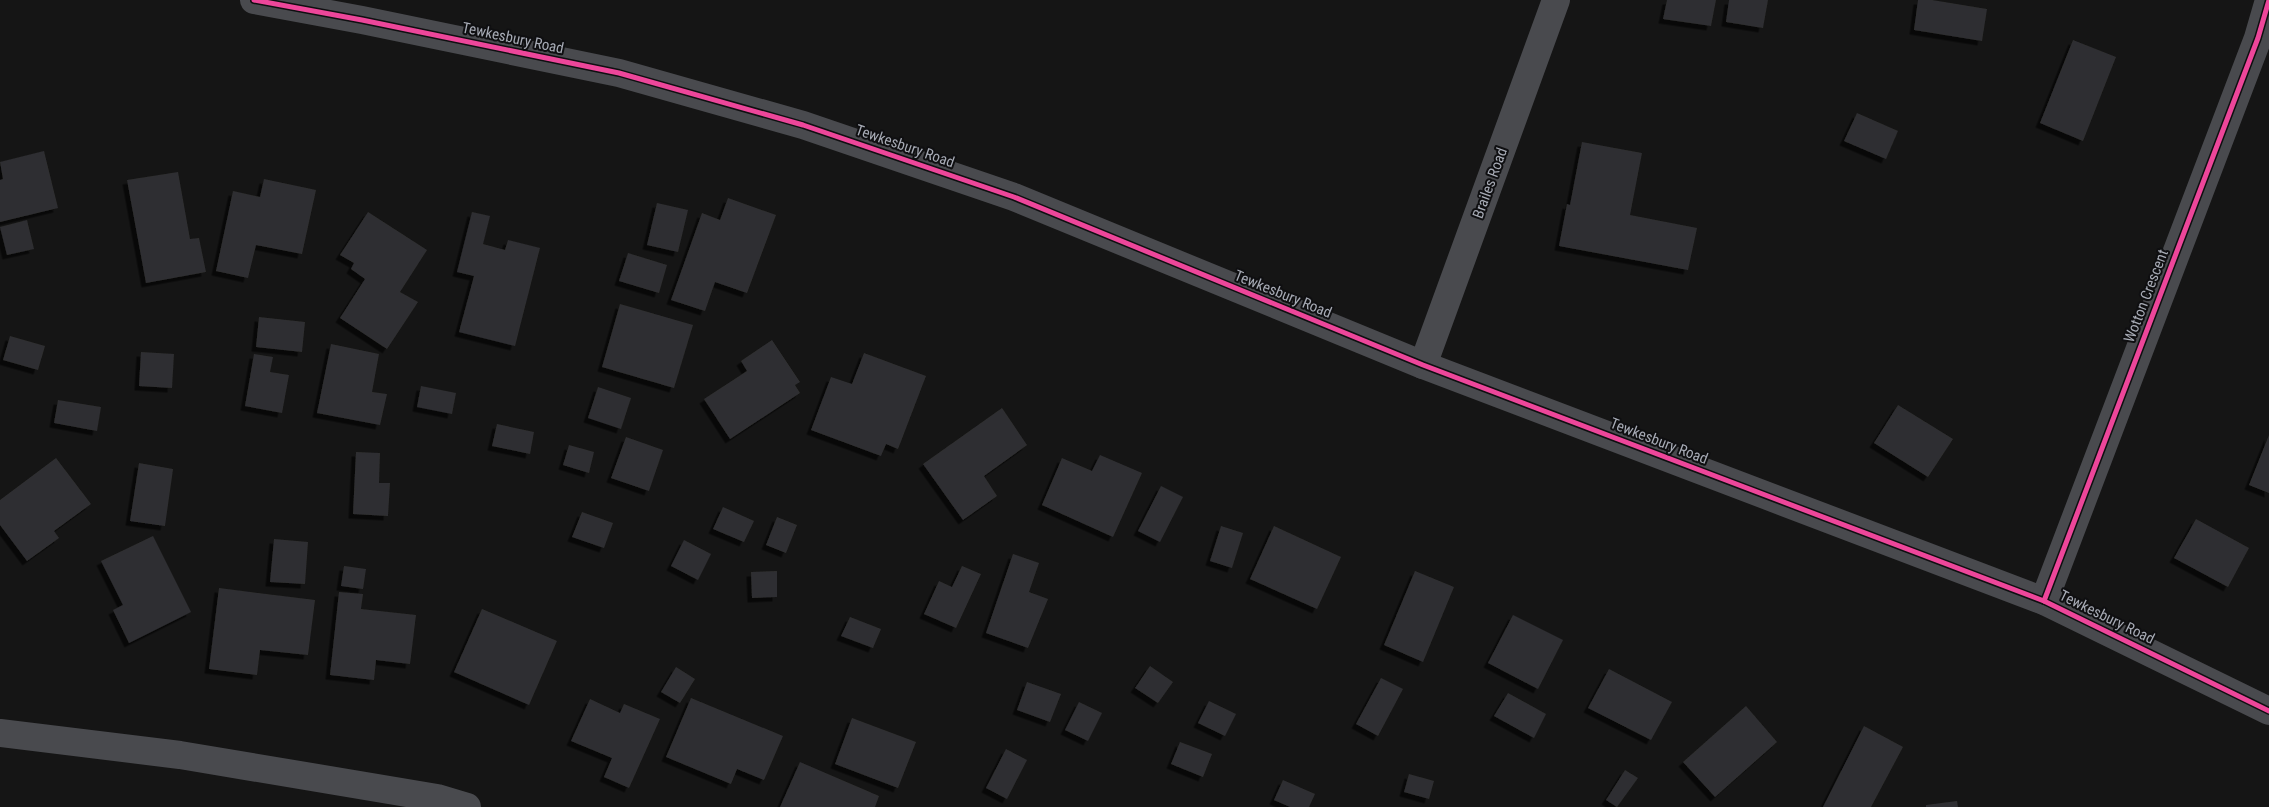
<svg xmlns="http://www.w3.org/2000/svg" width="2269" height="807" font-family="'Roboto Condensed',sans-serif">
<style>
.building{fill:#2f2f30;filter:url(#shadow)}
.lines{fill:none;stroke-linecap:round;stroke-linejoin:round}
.street{stroke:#494a4e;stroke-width:28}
.cycleway-casing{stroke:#0f0f11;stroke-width:8}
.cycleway{stroke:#ed469a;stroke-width:5}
.labels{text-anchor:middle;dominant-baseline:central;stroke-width:4;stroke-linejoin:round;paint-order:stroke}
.street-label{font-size:15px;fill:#a7abb5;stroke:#0f0f11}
</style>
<defs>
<filter id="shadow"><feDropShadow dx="-4.5" dy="4.5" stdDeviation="0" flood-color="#0009"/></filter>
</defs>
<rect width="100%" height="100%" fill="#151515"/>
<g class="building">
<path d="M 1667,0 L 1716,0 L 1711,26 L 1663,19 Z"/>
<path d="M 1729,0 L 1768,0 L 1763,28 L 1726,22 Z"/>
<path d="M 1918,0 L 1932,0 L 1987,9 L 1982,41 L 1914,30 Z"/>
<path d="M 2073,40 L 2116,57 L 2083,141 L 2040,123 Z"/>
<path d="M 1857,113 L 1898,131 L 1886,159 L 1844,141 Z"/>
<path d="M 1582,142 L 1642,153 L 1630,215 L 1697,228 L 1688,270 L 1559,246 L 1567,204 L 1570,205 Z"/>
<path d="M 44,151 L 58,208 L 0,222 L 0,180 L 3,179 L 0,162 Z"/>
<path d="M 178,172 L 190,239 L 199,238 L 206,272 L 146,283 L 127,180 Z"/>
<path d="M 264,179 L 316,190 L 302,254 L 256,245 L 248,278 L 216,271 L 233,191 L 260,197 Z"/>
<path d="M 728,198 L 776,215 L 747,293 L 715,282 L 705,311 L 671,300 L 702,213 L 720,220 Z"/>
<path d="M 657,203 L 688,210 L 678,252 L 647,245 Z"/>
<path d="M 368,212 L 427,250 L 400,292 L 418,302 L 387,349 L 340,318 L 365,279 L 351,269 L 354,263 L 340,255 Z"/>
<path d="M 472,212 L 490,216 L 483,244 L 505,250 L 508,240 L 540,248 L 515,346 L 459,332 L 474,276 L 457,272 Z"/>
<path d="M 27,220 L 34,249 L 7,255 L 0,227 Z"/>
<path d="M 628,253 L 667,265 L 659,293 L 619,281 Z"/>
<path d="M 620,304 L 693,325 L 674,388 L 602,367 Z"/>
<path d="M 259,317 L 305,322 L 302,352 L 256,347 Z"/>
<path d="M 10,336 L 45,346 L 38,370 L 3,360 Z"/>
<path d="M 772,340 L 800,382 L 795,385 L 800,393 L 730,439 L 704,399 L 747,371 L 741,361 Z"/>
<path d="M 331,344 L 379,354 L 372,392 L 387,394 L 380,425 L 317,413 Z"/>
<path d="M 141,352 L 174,354 L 172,388 L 139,386 Z"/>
<path d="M 864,353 L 926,376 L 898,449 L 886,444 L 881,456 L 811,430 L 831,377 L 852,384 Z"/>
<path d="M 254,354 L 273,357 L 270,372 L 289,375 L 282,413 L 245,406 Z"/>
<path d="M 421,386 L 456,393 L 452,414 L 417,407 Z"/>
<path d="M 598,387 L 631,398 L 621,429 L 588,418 Z"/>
<path d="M 58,400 L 101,407 L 97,431 L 54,423 Z"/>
<path d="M 1898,405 L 1953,439 L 1928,477 L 1874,443 Z"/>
<path d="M 1002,408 L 1027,445 L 984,476 L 997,496 L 963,520 L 923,464 Z"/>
<path d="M 497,424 L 534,432 L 530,454 L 492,446 Z"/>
<path d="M 2269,435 L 2269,493 L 2249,485 Z"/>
<path d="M 626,437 L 663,450 L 649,491 L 611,478 Z"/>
<path d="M 569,445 L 594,452 L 589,473 L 563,465 Z"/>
<path d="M 356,452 L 380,453 L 379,483 L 390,483 L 388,516 L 353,514 Z"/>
<path d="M 1100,455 L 1142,473 L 1113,537 L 1042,505 L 1062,458 L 1092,471 Z"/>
<path d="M 56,458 L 91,504 L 54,531 L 59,538 L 27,561 L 0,525 L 0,500 Z"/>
<path d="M 139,463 L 173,469 L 165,526 L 130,521 Z"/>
<path d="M 1161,486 L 1183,497 L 1160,542 L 1138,531 Z"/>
<path d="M 723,507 L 754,521 L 744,542 L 713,529 Z"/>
<path d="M 582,512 L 613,523 L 604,548 L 572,537 Z"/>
<path d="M 777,517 L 797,525 L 786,553 L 766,545 Z"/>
<path d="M 2196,519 L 2249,548 L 2228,587 L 2174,558 Z"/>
<path d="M 1221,526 L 1243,533 L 1232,568 L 1210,561 Z"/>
<path d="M 1274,526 L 1341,557 L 1317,609 L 1250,579 Z"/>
<path d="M 153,536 L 191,612 L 129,643 L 113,610 L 123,605 L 101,561 Z"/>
<path d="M 274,539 L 308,542 L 305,584 L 270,582 Z"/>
<path d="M 684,540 L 711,554 L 698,580 L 671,566 Z"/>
<path d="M 1013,554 L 1039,563 L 1029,592 L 1048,599 L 1028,648 L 986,633 Z"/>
<path d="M 344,566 L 366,569 L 363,589 L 341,586 Z"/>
<path d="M 962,566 L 981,574 L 956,628 L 924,614 L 939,581 L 952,587 Z"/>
<path d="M 777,571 L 777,597 L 752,598 L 751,572 Z"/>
<path d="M 1415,571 L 1454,587 L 1423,662 L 1384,645 Z"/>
<path d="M 219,588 L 315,600 L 308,655 L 260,650 L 257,675 L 209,669 Z"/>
<path d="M 339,592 L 363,594 L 361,609 L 416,615 L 410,664 L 376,660 L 374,680 L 330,675 Z"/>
<path d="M 482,609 L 557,641 L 529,705 L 454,672 Z"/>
<path d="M 1513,615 L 1563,640 L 1538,689 L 1488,663 Z"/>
<path d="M 850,617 L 881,629 L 873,648 L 841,636 Z"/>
<path d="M 1150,666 L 1173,682 L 1158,703 L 1135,688 Z"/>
<path d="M 676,667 L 695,679 L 680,703 L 661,692 Z"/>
<path d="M 1609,669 L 1672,702 L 1651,740 L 1588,708 Z"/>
<path d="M 1381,678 L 1403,689 L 1378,736 L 1356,724 Z"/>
<path d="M 1027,682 L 1061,694 L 1050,722 L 1017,710 Z"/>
<path d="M 1508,693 L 1546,714 L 1534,738 L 1494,716 Z"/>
<path d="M 691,698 L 783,736 L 764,780 L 737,769 L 731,784 L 666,757 Z"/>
<path d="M 590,699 L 620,713 L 624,704 L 660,719 L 629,788 L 604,777 L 612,758 L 571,741 Z"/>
<path d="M 1209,701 L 1236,714 L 1225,736 L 1198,723 Z"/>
<path d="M 1079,702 L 1102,713 L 1088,741 L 1065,730 Z"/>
<path d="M 1746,706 L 1777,742 L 1715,797 L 1683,762 Z"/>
<path d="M 852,718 L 916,742 L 898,788 L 835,764 Z"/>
<path d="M 1864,726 L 1903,747 L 1871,807 L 1823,807 Z"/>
<path d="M 1180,742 L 1212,754 L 1203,777 L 1171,764 Z"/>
<path d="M 1006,749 L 1027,760 L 1007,799 L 986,788 Z"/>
<path d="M 800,762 L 879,796 L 875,807 L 780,807 Z"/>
<path d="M 1625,770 L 1638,778 L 1617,807 L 1606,800 Z"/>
<path d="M 1409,774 L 1434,781 L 1429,799 L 1404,792 Z"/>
<path d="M 1283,780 L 1315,794 L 1309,807 L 1290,807 L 1274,800 Z"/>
<path d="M 1957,801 L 1958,807 L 1926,807 L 1926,805 Z"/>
</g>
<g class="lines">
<g class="street">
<path d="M 254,0 L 362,20 L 619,73 L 803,125 L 1014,197 L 1423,365 L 2044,601 L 2269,711"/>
<path d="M 1423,365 L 1556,0"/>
<path d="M 2044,601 L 2258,38 L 2269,0"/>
<path d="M 0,733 L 180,755 L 437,798 L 467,807"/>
</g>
<defs>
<g id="cycleway">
<path d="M 254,0 L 362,20 L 619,73 L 803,125 L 1014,197 L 1423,365 L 2044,601 L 2269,711"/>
<path d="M 2044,601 L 2258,38 L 2269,0"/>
</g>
</defs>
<use href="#cycleway" class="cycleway-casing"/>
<use href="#cycleway" class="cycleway"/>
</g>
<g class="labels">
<g class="street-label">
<text transform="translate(513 38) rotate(12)">Tewkesbury Road</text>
<text transform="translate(905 146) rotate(19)">Tewkesbury Road</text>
<text transform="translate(1490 183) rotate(-70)">Brailes Road</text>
<text transform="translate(1283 294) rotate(22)">Tewkesbury Road</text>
<text transform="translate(2146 296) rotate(-69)">Wotton Crescent</text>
<text transform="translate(1659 441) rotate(21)">Tewkesbury Road</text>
<text transform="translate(2107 617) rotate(26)">Tewkesbury Road</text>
</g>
</g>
</svg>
